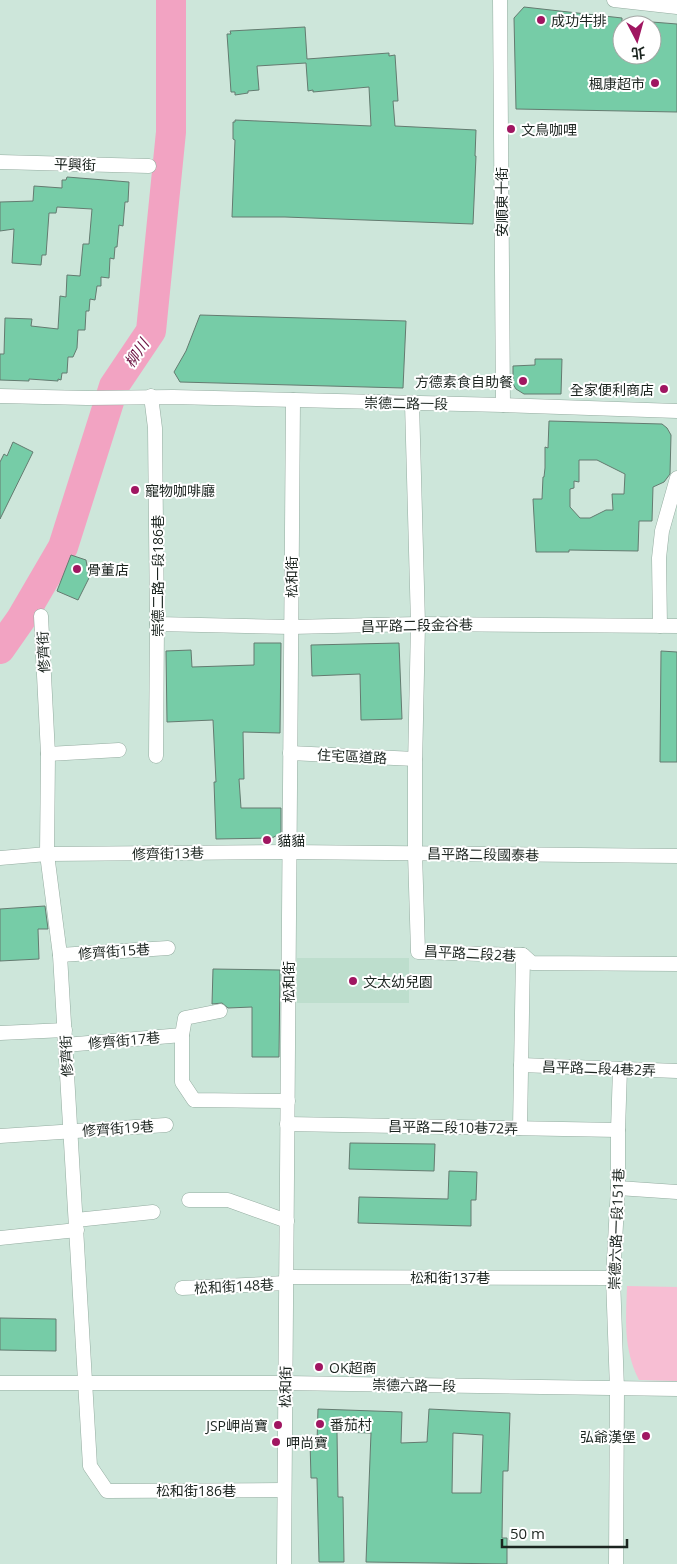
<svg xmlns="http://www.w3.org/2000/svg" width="677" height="1564" font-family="'Open Sans','Noto Sans TC',sans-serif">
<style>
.built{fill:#bddecd}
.green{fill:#f7bed3}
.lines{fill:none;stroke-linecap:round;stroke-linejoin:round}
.river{stroke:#f2a3c2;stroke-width:30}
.building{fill:#76cca7;stroke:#647b70;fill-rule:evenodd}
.minor-casing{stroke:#94aca0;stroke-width:15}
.minor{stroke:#fff;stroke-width:14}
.poi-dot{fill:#a01661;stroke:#fff;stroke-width:2}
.labels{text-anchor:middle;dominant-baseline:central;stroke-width:4;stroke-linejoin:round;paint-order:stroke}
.poi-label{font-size:14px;fill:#1b241f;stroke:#fff;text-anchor:start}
.street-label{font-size:14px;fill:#1b241f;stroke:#fff}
.water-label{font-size:15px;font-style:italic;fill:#6b1040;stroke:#fff}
</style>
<rect width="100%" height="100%" fill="#cde6da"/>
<rect class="built" x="297" y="958" width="112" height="45"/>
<path class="green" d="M 627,1286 L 677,1287 L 677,1381 L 639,1380 C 623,1348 626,1320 627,1286 Z"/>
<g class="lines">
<path class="river" d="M 0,649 L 21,619 L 63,547 L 114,386 L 151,331 L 171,132 L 171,0"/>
</g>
<g class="building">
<path d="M 524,7 L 622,18 L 622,55 L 652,55 L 652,22 L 677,24 L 677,112 L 516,109 L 514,18 Z"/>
<path d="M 305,27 L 307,59 L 389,53 L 389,56 L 395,55 L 398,101 L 393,101 L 395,126 L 476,130 L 475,156 L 476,156 L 473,224 L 285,217 L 232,217 L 235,140 L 233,139 L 233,122 L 235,122 L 235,120 L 371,126 L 369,87 L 313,92 L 313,90 L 308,91 L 306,63 L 257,66 L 259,90 L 248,91 L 248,93 L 235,95 L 235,92 L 231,92 L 227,34 L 231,34 L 230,31 Z"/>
<path d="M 67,177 L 129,182 L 128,202 L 125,202 L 123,226 L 119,225 L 117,247 L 115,247 L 114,259 L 110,258 L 109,278 L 101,277 L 101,286 L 97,286 L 95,300 L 90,299 L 89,311 L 86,311 L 85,330 L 78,330 L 77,348 L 73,357 L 68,357 L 67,373 L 62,373 L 61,380 L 58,379 L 58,381 L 29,379 L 29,381 L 0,380 L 0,354 L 4,354 L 5,318 L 32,319 L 31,326 L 58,329 L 60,296 L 66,297 L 67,275 L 80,276 L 83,244 L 89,244 L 92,209 L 57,207 L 56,213 L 49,213 L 46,255 L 42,255 L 41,265 L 12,263 L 14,229 L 0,231 L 0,202 L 33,201 L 34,186 L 62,188 L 62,180 L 66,180 Z"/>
<path d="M 200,315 L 406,321 L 403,388 L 180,382 L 174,372 L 186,351 Z"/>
<path d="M 535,359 L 562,359 L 561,394 L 524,394 L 516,389 L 513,384 L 513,366 L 535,365 Z"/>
<path d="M 549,421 L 662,424 L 667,428 L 671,435 L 670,474 L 664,482 L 653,487 L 652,521 L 639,521 L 638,551 L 569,550 L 569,552 L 536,552 L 533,499 L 542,499 L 543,477 L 544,477 L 545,468 L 545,447 L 548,448 ZM 579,460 L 597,460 L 625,474 L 624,494 L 612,494 L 613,510 L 606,510 L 590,518 L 580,518 L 570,507 L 570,489 L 574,488 L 574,481 L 579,482 Z"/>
<path d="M 13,442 L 33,452 L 0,519 L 0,462 L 4,454 L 7,456 Z"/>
<path d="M 71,555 L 86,560 L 89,578 L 78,600 L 57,591 Z"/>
<path d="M 254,643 L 281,643 L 280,733 L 243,732 L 244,779 L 239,779 L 241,808 L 281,808 L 281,833 L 272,838 L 216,839 L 214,782 L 216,782 L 213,720 L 167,722 L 166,651 L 191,650 L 192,667 L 254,665 Z"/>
<path d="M 399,643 L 402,719 L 361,720 L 360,674 L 312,676 L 311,645 Z"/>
<path d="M 661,651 L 677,652 L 677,762 L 660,762 Z"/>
<path d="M 45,906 L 48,929 L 38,929 L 39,959 L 0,961 L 0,909 Z"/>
<path d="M 213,969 L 280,970 L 279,1057 L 252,1057 L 252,1007 L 228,1008 L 222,1003 L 212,1004 Z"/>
<path d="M 350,1143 L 435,1144 L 434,1171 L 349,1169 Z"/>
<path d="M 449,1171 L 477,1172 L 476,1200 L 471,1200 L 471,1226 L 358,1223 L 359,1197 L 448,1199 Z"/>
<path d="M 0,1318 L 56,1319 L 56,1351 L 0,1350 Z"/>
<path d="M 318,1409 L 402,1412 L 401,1443 L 427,1442 L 429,1409 L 510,1413 L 508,1471 L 503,1471 L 502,1538 L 507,1538 L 507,1564 L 366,1562 L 371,1433 L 337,1432 L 338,1497 L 343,1497 L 344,1562 L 319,1562 L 317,1478 L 311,1478 L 310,1442 L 317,1442 ZM 453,1433 L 483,1435 L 481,1493 L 452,1493 Z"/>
</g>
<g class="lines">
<defs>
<g id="minor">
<path d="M 500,0 L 503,405"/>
<path d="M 614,0 L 677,7"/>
<path d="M 0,162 L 149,166"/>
<path d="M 0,396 L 87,398 L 173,397 L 503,405 L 677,411"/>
<path d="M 151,396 L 155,428 L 157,624 L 156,756"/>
<path d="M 412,403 L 418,624 L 415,767 L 415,853 L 418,952 L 523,955 L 532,963 L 677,964"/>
<path d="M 41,616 L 48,754 L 47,854 L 60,955 L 90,1466 L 107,1491 L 284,1490"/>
<path d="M 157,624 L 291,627 L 418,624 L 677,626"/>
<path d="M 660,626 L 659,558 L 662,531 L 677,478"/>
<path d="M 290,753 L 415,759"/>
<path d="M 48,754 L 119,750"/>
<path d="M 0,858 L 47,854 L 289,852 L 677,856"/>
<path d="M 60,955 L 168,948"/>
<path d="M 220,1011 L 185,1018 L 182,1035 L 182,1082 L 194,1100 L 288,1101"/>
<path d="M 0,1033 L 65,1030"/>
<path d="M 65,1045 L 182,1035"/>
<path d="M 521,1065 L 677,1071"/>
<path d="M 287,1124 L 618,1130"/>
<path d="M 520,1128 L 523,955"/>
<path d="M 0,1136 L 166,1125"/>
<path d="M 618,1188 L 677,1192"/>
<path d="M 189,1200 L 228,1200 L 287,1221"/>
<path d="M 76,1220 L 153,1212"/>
<path d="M 0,1238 L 77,1230"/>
<path d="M 286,1277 L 613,1278"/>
<path d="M 182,1288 L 286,1283"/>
<path d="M 0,1383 L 285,1383 L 677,1389"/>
<path d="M 284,1564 L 293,400"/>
<path d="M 616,1564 L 617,1389 L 613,1278 L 618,1188 L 618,1130 L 620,1069"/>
</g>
</defs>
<use href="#minor" class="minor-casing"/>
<use href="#minor" class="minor"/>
</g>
<g class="poi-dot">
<circle cx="541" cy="20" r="5"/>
<circle cx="655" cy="83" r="5"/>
<circle cx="511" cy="129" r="5"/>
<circle cx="523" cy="381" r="5"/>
<circle cx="664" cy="389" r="5"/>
<circle cx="135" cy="490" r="5"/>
<circle cx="77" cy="569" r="5"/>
<circle cx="267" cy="840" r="5"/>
<circle cx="353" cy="981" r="5"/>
<circle cx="319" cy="1367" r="5"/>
<circle cx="320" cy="1424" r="5"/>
<circle cx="278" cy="1425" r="5"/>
<circle cx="646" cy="1436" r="5"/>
<circle cx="276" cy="1442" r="5"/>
</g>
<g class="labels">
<g class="poi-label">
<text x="551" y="20">成功牛排</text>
<text x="645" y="83" text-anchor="end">楓康超市</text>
<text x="521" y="129">文鳥咖哩</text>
<text x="513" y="381" text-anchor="end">方德素食自助餐</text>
<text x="654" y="389" text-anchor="end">全家便利商店</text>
<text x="145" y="490">寵物咖啡廳</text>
<text x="87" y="569">骨董店</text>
<text x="277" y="840">貓貓</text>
<text x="363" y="981">文太幼兒園</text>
<text x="329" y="1367">OK超商</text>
<text x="330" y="1424">番茄村</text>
<text x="268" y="1425" text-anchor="end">JSP岬尚寶</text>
<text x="636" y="1436" text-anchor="end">弘爺漢堡</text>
<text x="286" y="1442">呷尚寶</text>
</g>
<g class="street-label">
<text transform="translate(75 164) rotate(2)">平興街</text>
<text transform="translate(501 202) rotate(-90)">安順東十街</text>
<text transform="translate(406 403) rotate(1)">崇德二路一段</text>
<text transform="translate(157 576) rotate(-90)">崇德二路一段186巷</text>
<text transform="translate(291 577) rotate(-90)">松和街</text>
<text transform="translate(417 625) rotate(-1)">昌平路二段金谷巷</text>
<text transform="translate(43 652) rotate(-93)">修齊街</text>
<text transform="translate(352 756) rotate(3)">住宅區道路</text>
<text transform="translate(168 853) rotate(-1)">修齊街13巷</text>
<text transform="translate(483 854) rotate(1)">昌平路二段國泰巷</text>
<text transform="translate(114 951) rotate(-4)">修齊街15巷</text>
<text transform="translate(470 953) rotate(3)">昌平路二段2巷</text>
<text transform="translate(288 982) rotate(-90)">松和街</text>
<text transform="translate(124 1040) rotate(-5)">修齊街17巷</text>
<text transform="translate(66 1056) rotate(-93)">修齊街</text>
<text transform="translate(599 1068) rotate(2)">昌平路二段4巷2弄</text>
<text transform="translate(453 1127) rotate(1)">昌平路二段10巷72弄</text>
<text transform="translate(118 1128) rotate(-4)">修齊街19巷</text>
<text transform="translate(616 1229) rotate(-88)">崇德六路一段151巷</text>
<text x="450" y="1277">松和街137巷</text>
<text transform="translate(234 1286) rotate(-3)">松和街148巷</text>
<text transform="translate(414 1385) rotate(1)">崇德六路一段</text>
<text transform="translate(285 1387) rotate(-89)">松和街</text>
<text x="196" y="1490">松和街186巷</text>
</g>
<g class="water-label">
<text transform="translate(136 353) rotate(-56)">柳川</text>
</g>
</g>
<g transform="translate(637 40) rotate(174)"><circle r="24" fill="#ffffff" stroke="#a4a7a5"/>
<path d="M0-4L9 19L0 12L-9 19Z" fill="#a01661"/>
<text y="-8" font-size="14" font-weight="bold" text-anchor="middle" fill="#1b241f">北</text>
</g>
<path d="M502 1539v8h125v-8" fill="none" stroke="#1b241f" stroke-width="2.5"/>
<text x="510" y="1539" font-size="15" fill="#1b241f" stroke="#ffffff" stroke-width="4" paint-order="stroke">50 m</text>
</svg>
